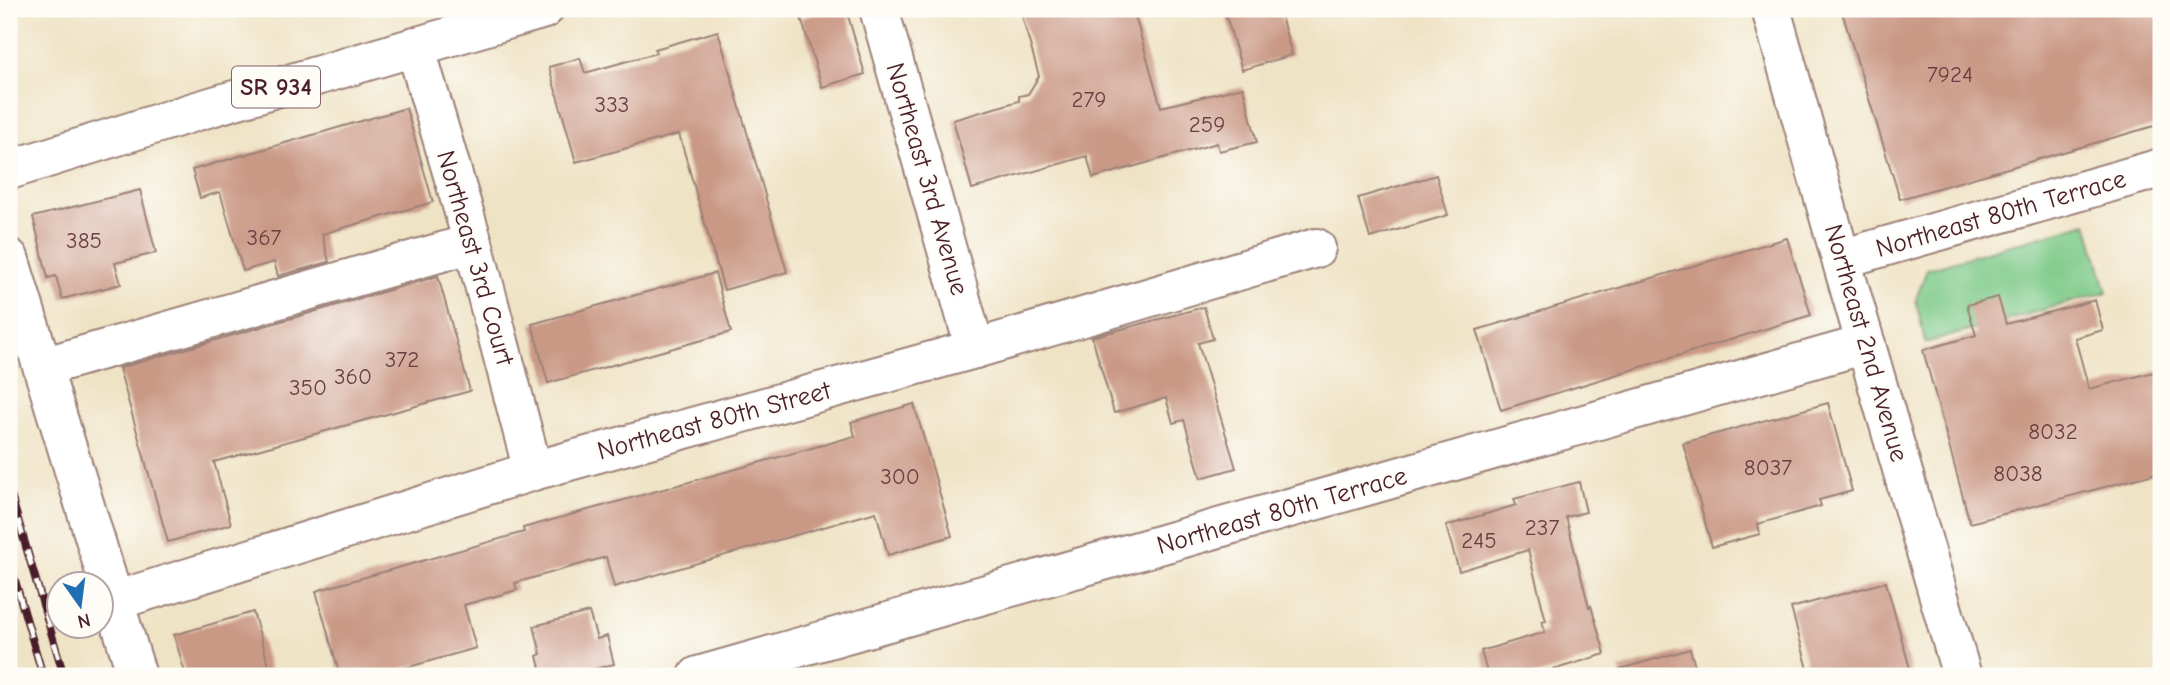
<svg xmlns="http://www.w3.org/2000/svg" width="2170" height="685" font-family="'Comic Neue',sans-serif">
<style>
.green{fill:#7cc987;stroke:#637459;stroke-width:2}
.building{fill:#ca9986}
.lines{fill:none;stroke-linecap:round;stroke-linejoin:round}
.minor-casing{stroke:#9c8178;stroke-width:42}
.major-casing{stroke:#9c8178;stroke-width:42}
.minor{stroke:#fff;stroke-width:38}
.major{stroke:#fff;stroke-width:38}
.rail-casing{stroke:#4a1f2b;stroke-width:8}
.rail{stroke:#fdfcf7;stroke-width:5;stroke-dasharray:16;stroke-linecap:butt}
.labels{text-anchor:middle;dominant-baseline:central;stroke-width:5;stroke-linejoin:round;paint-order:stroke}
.number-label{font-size:23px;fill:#6a3e42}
.shield{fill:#fdfcf7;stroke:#806168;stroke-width:2}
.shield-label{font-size:24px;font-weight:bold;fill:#4a1f2b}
.street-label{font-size:26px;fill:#4a1f2b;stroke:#fdfcf7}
</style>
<rect width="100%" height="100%" fill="#fdfcf7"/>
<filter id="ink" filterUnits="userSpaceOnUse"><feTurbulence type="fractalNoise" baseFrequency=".0143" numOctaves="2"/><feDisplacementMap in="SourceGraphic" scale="14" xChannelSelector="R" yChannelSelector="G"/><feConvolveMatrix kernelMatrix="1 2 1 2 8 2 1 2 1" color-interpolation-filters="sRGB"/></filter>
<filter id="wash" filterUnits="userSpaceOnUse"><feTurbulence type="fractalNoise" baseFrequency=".00686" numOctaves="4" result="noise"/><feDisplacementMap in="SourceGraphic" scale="28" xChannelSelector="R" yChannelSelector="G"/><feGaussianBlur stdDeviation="1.57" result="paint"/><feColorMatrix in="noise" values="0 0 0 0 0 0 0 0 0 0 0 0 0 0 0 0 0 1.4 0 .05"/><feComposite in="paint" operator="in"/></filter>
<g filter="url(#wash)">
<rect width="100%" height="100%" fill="#efe3c5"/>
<path class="green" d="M 2087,223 L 2107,292 L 1925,343 L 1916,299 L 1927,269 Z"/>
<g id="blocks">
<g class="building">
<path d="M 833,9 L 846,9 L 865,74 L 822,87 L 801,18 Z"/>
<path d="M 1020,9 L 1133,9 L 1161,107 L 1243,87 L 1257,142 L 1219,151 L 1217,143 L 1093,178 L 1087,156 L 972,189 L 953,120 L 1019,101 L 1019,96 L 1028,94 L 1039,76 Z"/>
<path d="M 1224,9 L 1279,9 L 1292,55 L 1242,70 Z"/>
<path d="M 1841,9 L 2161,9 L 2161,124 L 1900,199 Z"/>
<path d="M 718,31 L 787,272 L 724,290 L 679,134 L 576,162 L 549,67 L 580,58 L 585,73 L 656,53 L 655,49 Z"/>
<path d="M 406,108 L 433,202 L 322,234 L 329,262 L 278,276 L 274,262 L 243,271 L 220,192 L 200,198 L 192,170 Z"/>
<path d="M 1436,175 L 1448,215 L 1370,238 L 1358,198 Z"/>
<path d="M 140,190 L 156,253 L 115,263 L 121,284 L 62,299 L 56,276 L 48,278 L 33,217 Z"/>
<path d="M 1787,238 L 1811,315 L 1501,410 L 1477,330 Z"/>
<path d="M 715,273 L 731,332 L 548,383 L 532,324 Z"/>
<path d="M 438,276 L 470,391 L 214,462 L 231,524 L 168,542 L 119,368 Z"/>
<path d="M 1998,297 L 2006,324 L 2095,300 L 2103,330 L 2075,338 L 2089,389 L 2161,370 L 2161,472 L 1970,523 L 1923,350 L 1976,335 L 1967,305 Z"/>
<path d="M 1204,307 L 1213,339 L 1198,343 L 1236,468 L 1201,478 L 1184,420 L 1173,423 L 1166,398 L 1114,413 L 1092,337 Z"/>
<path d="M 1828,403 L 1852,491 L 1819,500 L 1821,506 L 1758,524 L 1760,534 L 1712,547 L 1683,443 Z"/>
<path d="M 914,404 L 952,536 L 888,555 L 876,512 L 614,587 L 606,557 L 515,583 L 517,590 L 464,605 L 476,648 L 377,676 L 340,676 L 316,591 L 524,532 L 523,528 L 855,436 L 851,422 Z"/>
<path d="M 1579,482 L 1586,512 L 1566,517 L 1589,607 L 1591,606 L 1605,654 L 1533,676 L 1488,676 L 1481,651 L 1545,632 L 1542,622 L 1546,621 L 1528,550 L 1459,571 L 1446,526 L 1516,505 L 1514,499 Z"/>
<path d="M 1886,582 L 1912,676 L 1810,676 L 1791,608 Z"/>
<path d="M 253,612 L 272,676 L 186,676 L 174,635 Z"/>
<path d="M 589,612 L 597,639 L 607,636 L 614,664 L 568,676 L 542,676 L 537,656 L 541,654 L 534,626 Z"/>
<path d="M 1690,649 L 1698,676 L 1621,676 L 1620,669 Z"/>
</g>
</g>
</g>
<g filter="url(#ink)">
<use href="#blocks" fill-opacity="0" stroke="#9c8178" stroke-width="2"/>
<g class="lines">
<defs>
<g id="minor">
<path d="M 879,9 L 975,349"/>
<path d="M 415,46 L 473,243 L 533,471"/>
<path d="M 9,258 L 137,676"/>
<path d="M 1841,259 L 2161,168"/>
<path d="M 43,367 L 473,243"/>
<path d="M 114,601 L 533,471 L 975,349 L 1316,248"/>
<path d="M 698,676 L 1866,344"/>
</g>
<g id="major">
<path d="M 1771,9 L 1841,259 L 1962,676"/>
<path d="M 9,170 L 197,111 L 544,9"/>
</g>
</defs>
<use href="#minor" class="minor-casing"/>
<use href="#major" class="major-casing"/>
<use href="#minor" class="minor"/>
<use href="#major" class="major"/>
<defs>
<g id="rail">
<path d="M 9,489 L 64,676"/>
<path d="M 9,560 L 43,676"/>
</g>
</defs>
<use href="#rail" class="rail-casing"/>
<use href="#rail" class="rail"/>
</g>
</g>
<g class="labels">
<g class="number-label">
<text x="1950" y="74">7924</text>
<text x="1089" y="99">279</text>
<text x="612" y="104">333</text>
<text x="1207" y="124">259</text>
<text x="264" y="237">367</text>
<text x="84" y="240">385</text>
<text x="402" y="359">372</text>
<text x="353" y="376">360</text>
<text x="308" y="387">350</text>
<text x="2053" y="431">8032</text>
<text x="1768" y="467">8037</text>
<text x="2018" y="473">8038</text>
<text x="900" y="476">300</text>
<text x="1542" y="527">237</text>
<text x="1479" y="540">245</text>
</g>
<rect class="shield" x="232" y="66.5" width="88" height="41" rx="5"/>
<g class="shield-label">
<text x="276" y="87">SR 934</text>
</g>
<g class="street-label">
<text transform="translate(927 179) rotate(74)">Northeast 3rd Avenue</text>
<text transform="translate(2001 214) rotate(-16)">Northeast 80th Terrace</text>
<text transform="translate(475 258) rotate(74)">Northeast 3rd Court</text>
<text transform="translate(1866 343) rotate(74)">Northeast 2nd Avenue</text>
<text transform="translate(714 421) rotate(-15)">Northeast 80th Street</text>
<text transform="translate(1282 511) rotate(-16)">Northeast 80th Terrace</text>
</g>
</g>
<rect width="2170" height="685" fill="none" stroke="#fdfcf7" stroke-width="35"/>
<g transform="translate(80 605) rotate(166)"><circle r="33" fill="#fdfcf7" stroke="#b5a4a5" stroke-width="2"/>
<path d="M0-5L12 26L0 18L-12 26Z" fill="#1f6fb2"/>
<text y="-10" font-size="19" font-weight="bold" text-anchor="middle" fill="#4a1f2b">N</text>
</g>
</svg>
